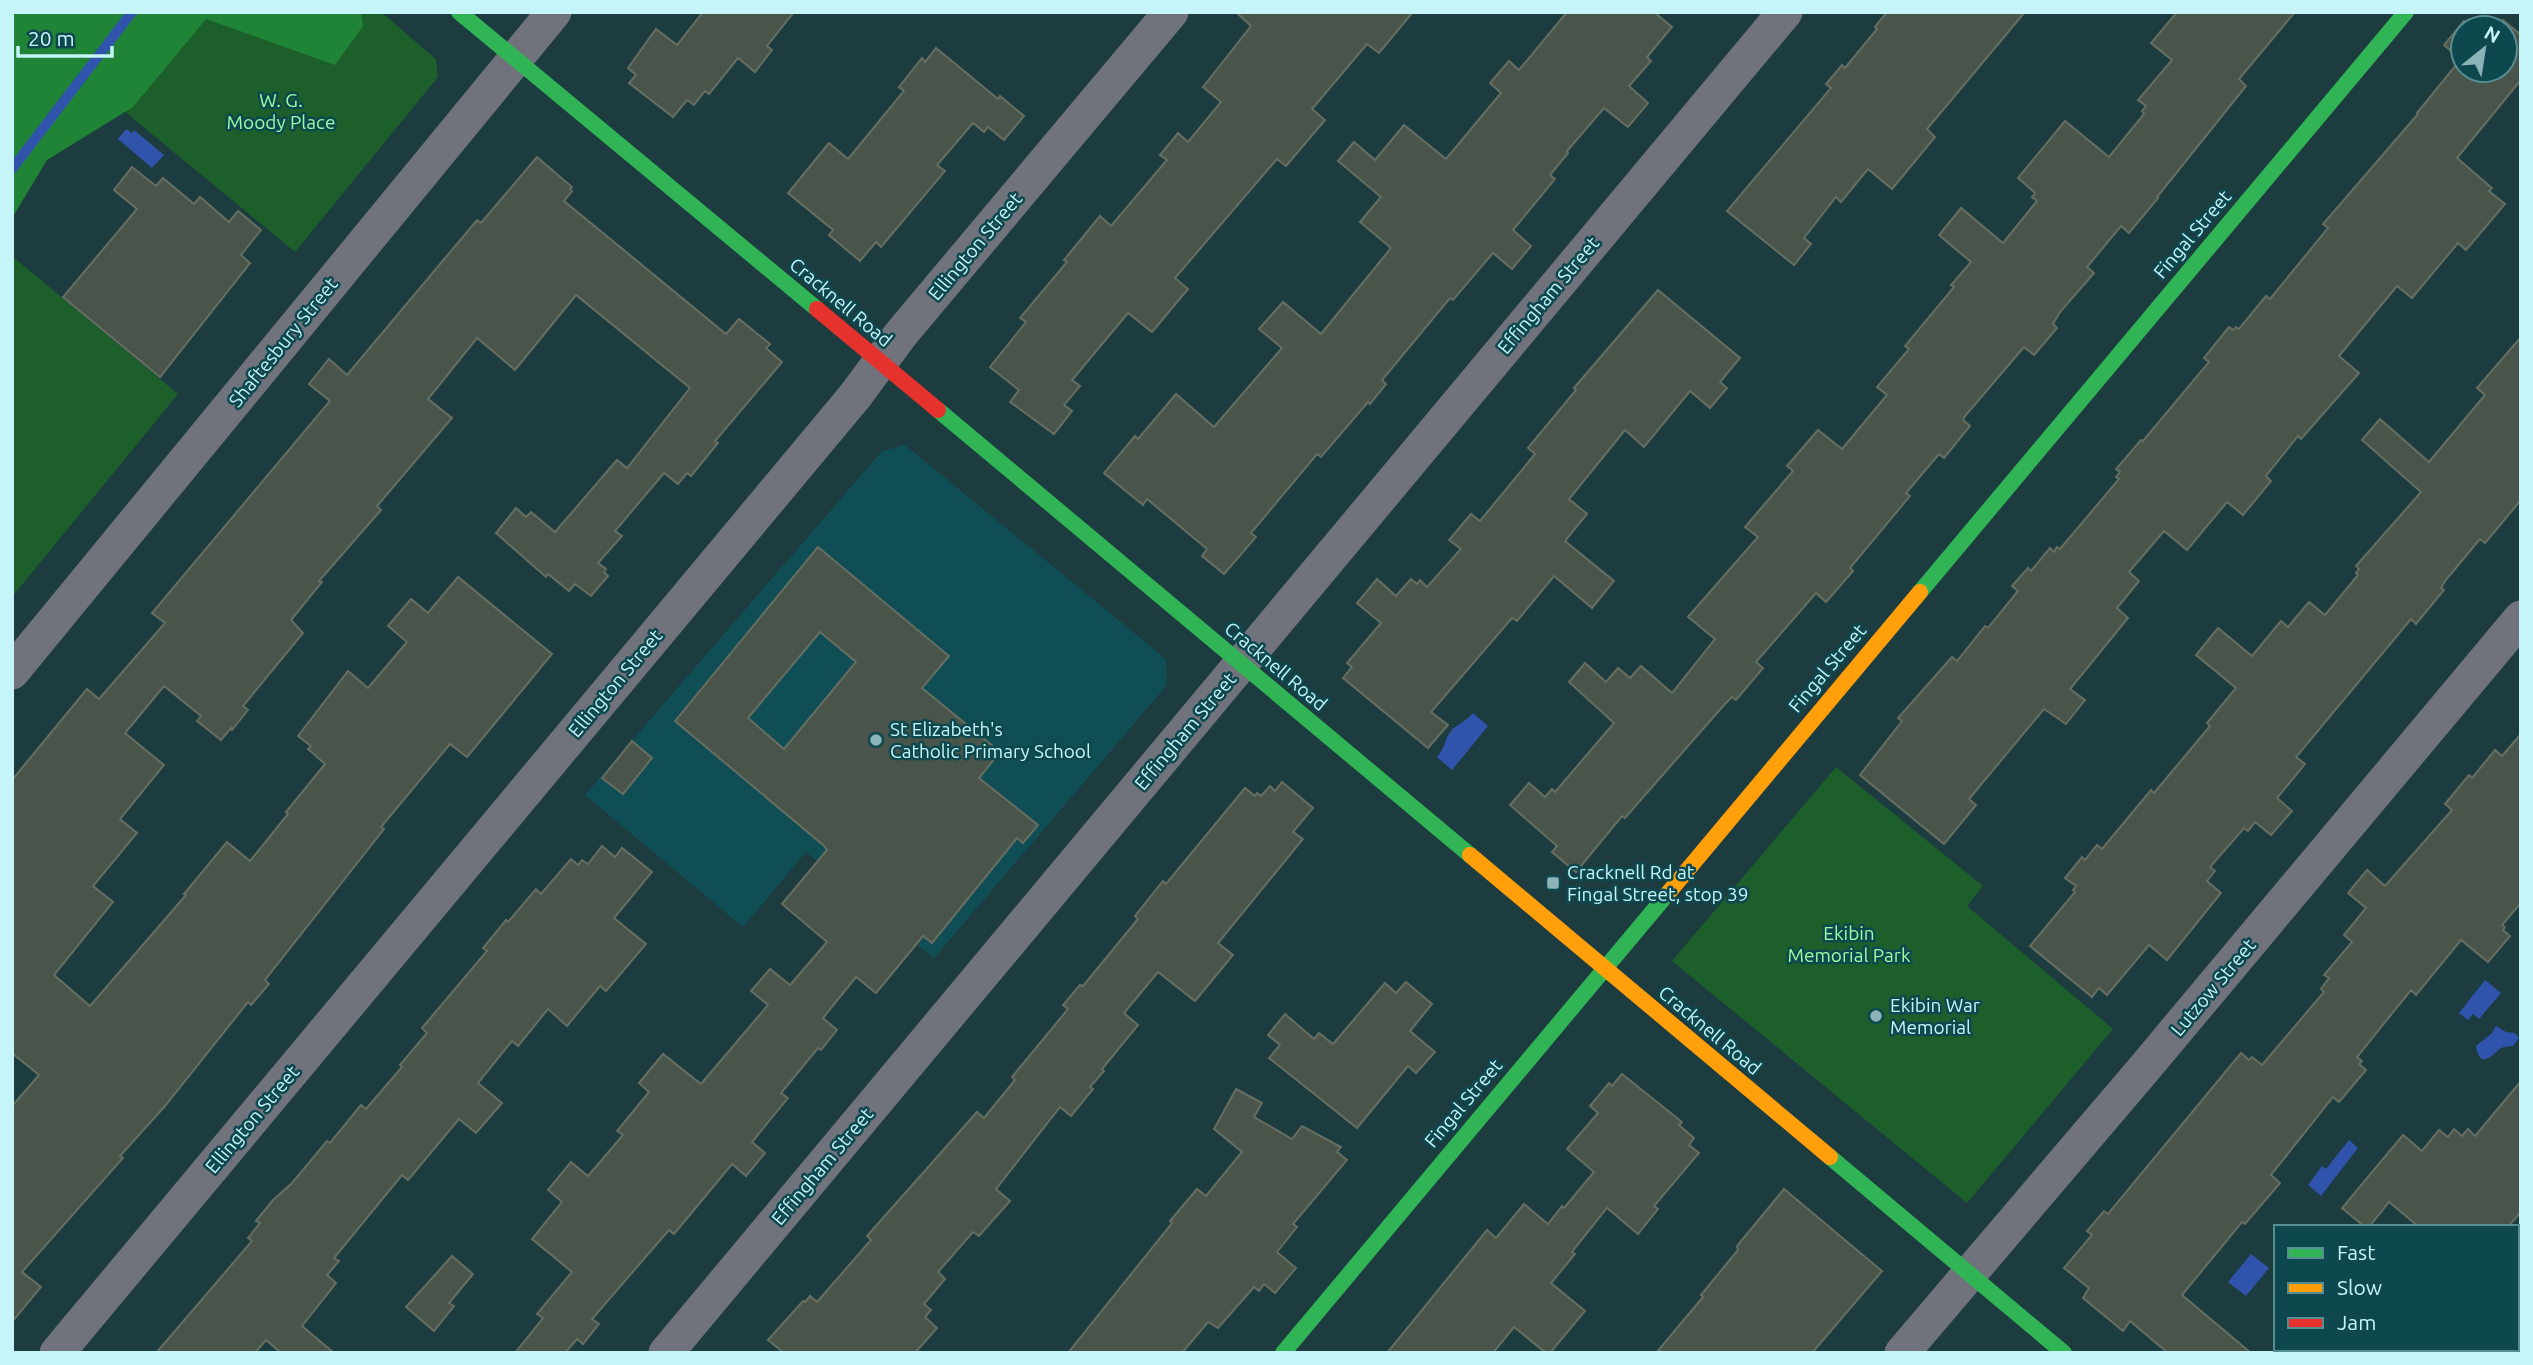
<svg xmlns="http://www.w3.org/2000/svg" width="2533" height="1365" font-family="Ubuntu,sans-serif">
<style>
.built{fill:#104e55}
.green{fill:#1c5f2b}
.forest{fill:#208436}
.water{fill:#3053ac}
.lines{fill:none;stroke-linecap:round;stroke-linejoin:round}
.stream{stroke:#3053ac;stroke-width:10}
.building{fill:#49554a;stroke:#666e62;stroke-width:2;fill-rule:evenodd}
.street{stroke:#71737c;stroke-width:35}
.fast{stroke:#30b455;stroke-width:16}
.slow{stroke:#ff9f0a;stroke-width:16}
.jam{stroke:#e5322d;stroke-width:16}
.poi-dot{fill:#8ab4b8;stroke:#0e484f;stroke-width:2.5}
.labels{text-anchor:middle;dominant-baseline:central;stroke-width:5;stroke-linejoin:round;paint-order:stroke}
.park-label{font-size:19px;fill:#9afba1;stroke:#0e484f}
.street-label{font-size:19px;fill:#c5f4f9;stroke:#0e484f}
.poi-label{font-size:19px;fill:#c5f4f9;stroke:#0e484f;text-anchor:start}
</style>
<rect width="100%" height="100%" fill="#1d3c40"/>
<path class="built" d="M 905,445 L 1166,659 L 1167,685 L 934,958 L 806,852 L 743,927 L 585,795 L 882,451 Z"/>
<g class="green">
<path d="M 62,12 L 381,12 L 436,59 L 438,77 L 295,252 L 39,41 Z"/>
<path d="M 12,256 L 178,394 L 12,597 Z"/>
<path d="M 1836,767 L 1983,886 L 1967,906 L 2113,1029 L 1967,1203 L 1672,961 Z"/>
</g>
<path class="forest" d="M 12,12 L 361,12 L 363,26 L 335,65 L 206,19 L 133,107 L 47,160 L 12,218 Z"/>
<g class="water">
<path d="M 126,129 L 132,133 L 134,130 L 164,155 L 152,168 L 118,139 Z"/>
<path d="M 1473,713 L 1488,726 L 1452,770 L 1437,757 C 1446,747 1444,740 1451,731 C 1455,725 1466,722 1473,713 Z"/>
<path d="M 2485,980 L 2501,993 L 2479,1019 L 2473,1014 L 2468,1020 L 2459,1013 Z"/>
<path d="M 2496,1026 L 2506,1032 L 2515,1033 L 2519,1038 L 2513,1046 C 2511,1046 2503,1047 2501,1048 C 2494,1053 2480,1072 2476,1046 L 2491,1034 Z"/>
<path d="M 2349,1140 L 2358,1148 L 2321,1196 L 2308,1185 L 2322,1166 L 2326,1169 Z"/>
<path d="M 2251,1254 L 2269,1268 L 2246,1296 L 2228,1282 Z"/>
</g>
<g class="lines">
<path class="stream" d="M 12,169 L 132,12"/>
</g>
<g class="building">
<path d="M 703,12 L 794,12 L 767,46 L 772,50 L 755,72 L 738,58 L 709,94 L 705,91 L 694,105 L 687,100 L 673,117 L 629,83 L 636,75 L 628,68 L 656,29 L 677,45 Z"/>
<path d="M 1236,12 L 1413,12 L 1379,53 L 1367,44 L 1312,109 L 1325,120 L 1286,166 L 1277,159 L 1175,278 L 1188,289 L 1152,332 L 1128,313 L 1072,380 L 1080,386 L 1064,405 L 1072,411 L 1054,434 L 1010,402 L 1019,390 L 990,367 L 1026,322 L 1020,318 L 1067,262 L 1064,260 L 1100,216 L 1111,226 L 1167,160 L 1160,155 L 1178,133 L 1188,142 L 1221,102 L 1203,87 L 1251,26 Z"/>
<path d="M 1567,12 L 1654,12 L 1672,27 L 1647,57 L 1651,61 L 1629,86 L 1648,103 L 1628,127 L 1604,108 L 1567,151 L 1568,153 L 1550,175 L 1555,179 L 1513,230 L 1531,246 L 1512,269 L 1493,253 L 1453,300 L 1450,298 L 1382,380 L 1386,384 L 1370,404 L 1368,402 L 1321,457 L 1317,454 L 1251,533 L 1256,537 L 1224,574 L 1202,556 L 1207,549 L 1147,499 L 1143,505 L 1104,473 L 1135,436 L 1138,439 L 1176,394 L 1214,427 L 1282,348 L 1259,329 L 1283,302 L 1321,334 L 1391,248 L 1360,222 L 1381,197 L 1338,161 L 1354,142 L 1375,160 L 1404,125 L 1446,159 L 1501,93 L 1490,83 L 1509,61 L 1519,70 Z"/>
<path d="M 1887,12 L 2025,12 L 1927,129 L 1935,137 L 1892,189 L 1868,169 L 1841,202 L 1836,197 L 1804,238 L 1811,244 L 1794,265 L 1727,211 L 1831,88 L 1826,84 L 1842,65 L 1845,68 L 1877,29 L 1875,27 Z"/>
<path d="M 2177,12 L 2295,12 L 2239,79 L 2246,86 L 2157,197 L 2158,198 L 2129,233 L 2121,226 L 2087,267 L 2094,273 L 2060,312 L 2053,324 L 2057,328 L 2034,355 L 2024,347 L 1965,416 L 1963,420 L 1970,426 L 1944,458 L 1939,454 L 1906,493 L 1910,496 L 1850,568 L 1853,571 L 1826,602 L 1816,593 L 1756,662 L 1763,668 L 1736,700 L 1732,697 L 1724,705 L 1625,818 L 1622,816 L 1576,872 L 1552,852 L 1557,846 L 1510,805 L 1529,783 L 1545,797 L 1552,789 L 1555,792 L 1614,723 L 1569,682 L 1585,663 L 1606,682 L 1618,668 L 1630,678 L 1641,666 L 1672,693 L 1715,639 L 1688,617 L 1758,537 L 1745,527 L 1793,471 L 1787,466 L 1818,430 L 1842,449 L 1887,395 L 1877,387 L 1909,349 L 1905,346 L 1954,287 L 1951,285 L 1971,262 L 1939,235 L 1961,208 L 2003,243 L 2037,201 L 2032,197 L 2035,193 L 2018,178 L 2065,121 L 2109,157 L 2144,114 L 2142,111 L 2146,106 L 2138,100 L 2172,60 L 2151,43 Z"/>
<path d="M 2503,20 L 2521,35 L 2521,80 L 2457,158 L 2492,188 L 2489,191 L 2505,204 L 2466,250 L 2458,243 L 2412,298 L 2397,286 L 2339,356 L 2359,373 L 2301,439 L 2298,436 L 2266,476 L 2271,481 L 2243,515 L 2227,502 L 2187,550 L 2164,531 L 2129,572 L 2139,581 L 2117,608 L 2128,618 L 2070,689 L 2085,700 L 2066,724 L 2044,709 L 1969,799 L 1976,805 L 1944,844 L 1860,775 L 1902,721 L 1898,718 L 1952,657 L 1957,661 L 1985,626 L 1988,628 L 2018,591 L 2012,586 L 2028,568 L 2031,571 L 2050,548 L 2054,552 L 2057,547 L 2060,549 L 2119,479 L 2116,477 L 2120,472 L 2116,469 L 2141,440 L 2143,441 L 2209,362 L 2204,358 L 2229,327 L 2233,330 L 2236,327 L 2239,329 L 2266,296 L 2270,299 L 2328,228 L 2323,224 L 2418,114 L 2417,113 L 2461,59 L 2444,45 L 2464,21 L 2473,28 L 2463,28 L 2463,70 L 2505,70 L 2505,28 L 2496,28 Z"/>
<path d="M 936,48 L 998,99 L 1000,96 L 1024,116 L 1004,140 L 988,127 L 984,132 L 973,123 L 937,165 L 945,171 L 881,247 L 876,242 L 860,261 L 829,235 L 833,230 L 788,193 L 829,143 L 848,159 L 904,91 L 899,87 L 922,58 L 925,62 Z"/>
<path d="M 537,157 L 572,187 L 570,189 L 572,191 L 564,201 L 726,334 L 739,319 L 770,344 L 766,348 L 782,362 L 715,441 L 718,443 L 691,476 L 687,473 L 678,484 L 664,473 L 615,531 L 622,536 L 598,563 L 606,569 L 604,572 L 608,576 L 591,596 L 575,584 L 569,591 L 548,574 L 546,577 L 496,533 L 516,508 L 526,517 L 531,512 L 555,532 L 617,460 L 627,468 L 690,388 L 576,295 L 515,370 L 477,338 L 428,399 L 452,418 L 377,506 L 381,510 L 319,581 L 322,582 L 291,620 L 303,633 L 243,706 L 248,710 L 232,730 L 231,728 L 221,740 L 197,721 L 201,716 L 164,686 L 125,733 L 164,765 L 120,819 L 137,833 L 93,886 L 113,902 L 54,975 L 90,1006 L 186,895 L 184,894 L 227,842 L 250,861 L 288,814 L 286,812 L 325,764 L 308,749 L 311,746 L 298,736 L 348,671 L 368,688 L 407,642 L 388,626 L 411,599 L 428,613 L 458,577 L 552,654 L 467,757 L 450,744 L 381,827 L 384,829 L 265,980 L 269,984 L 251,1005 L 248,1002 L 165,1106 L 120,1156 L 123,1158 L 22,1272 L 41,1287 L 12,1322 L 12,1106 L 39,1075 L 12,1053 L 12,780 L 87,689 L 99,699 L 165,623 L 152,613 L 330,401 L 309,384 L 329,359 L 347,375 L 477,220 L 481,223 Z"/>
<path d="M 132,167 L 156,186 L 163,178 L 194,204 L 200,197 L 229,222 L 238,211 L 261,230 L 241,255 L 250,263 L 160,377 L 63,297 L 137,209 L 114,190 Z"/>
<path d="M 1658,290 L 1740,358 L 1720,382 L 1727,388 L 1710,408 L 1690,391 L 1644,447 L 1625,430 L 1569,499 L 1587,514 L 1565,541 L 1614,581 L 1592,608 L 1554,576 L 1517,621 L 1512,618 L 1431,712 L 1448,725 L 1428,748 L 1343,678 L 1352,667 L 1347,663 L 1381,623 L 1357,603 L 1377,579 L 1396,596 L 1411,579 L 1417,584 L 1420,580 L 1427,587 L 1461,549 L 1449,540 L 1471,514 L 1480,521 L 1535,454 L 1528,448 L 1576,390 L 1574,388 Z"/>
<path d="M 2521,337 L 2521,500 L 2485,543 L 2480,539 L 2445,581 L 2441,588 L 2444,590 L 2416,624 L 2411,619 L 2296,757 L 2305,764 L 2277,798 L 2292,811 L 2271,835 L 2255,822 L 2248,831 L 2244,828 L 2210,867 L 2215,871 L 2207,881 L 2221,893 L 2167,960 L 2149,945 L 2107,995 L 2099,988 L 2092,997 L 2030,946 L 2075,892 L 2073,890 L 2076,886 L 2065,878 L 2082,857 L 2085,860 L 2097,845 L 2102,849 L 2151,790 L 2154,793 L 2210,726 L 2207,723 L 2236,688 L 2196,655 L 2218,628 L 2252,656 L 2281,621 L 2288,627 L 2309,602 L 2325,615 L 2358,575 L 2356,573 L 2359,569 L 2356,566 L 2421,492 L 2362,440 L 2380,419 L 2429,462 L 2485,395 L 2477,388 Z"/>
<path d="M 818,547 L 949,656 L 922,688 L 1000,752 L 979,778 L 1038,825 L 1023,843 L 1017,838 L 932,943 L 923,936 L 876,993 L 856,977 L 823,1018 L 837,1030 L 821,1050 L 818,1048 L 781,1093 L 788,1098 L 752,1142 L 765,1153 L 746,1176 L 732,1164 L 674,1234 L 669,1230 L 592,1319 L 599,1324 L 583,1344 L 577,1339 L 565,1353 L 515,1353 L 543,1318 L 537,1314 L 572,1272 L 532,1239 L 562,1202 L 548,1190 L 571,1162 L 588,1176 L 623,1135 L 617,1131 L 649,1092 L 639,1083 L 663,1054 L 701,1084 L 768,1005 L 751,991 L 770,969 L 790,985 L 827,942 L 782,904 L 827,850 L 823,845 L 675,721 ZM 820,632 L 856,662 L 784,749 L 748,718 Z"/>
<path d="M 2521,734 L 2521,903 L 2502,925 L 2505,927 L 2503,930 L 2510,936 L 2488,962 L 2461,940 L 2416,995 L 2411,990 L 2357,1057 L 2362,1061 L 2359,1064 L 2366,1070 L 2339,1102 L 2333,1097 L 2271,1175 L 2280,1183 L 2245,1224 L 2242,1222 L 2182,1295 L 2251,1353 L 2168,1353 L 2130,1321 L 2123,1331 L 2083,1298 L 2089,1288 L 2064,1268 L 2092,1235 L 2087,1231 L 2104,1211 L 2108,1214 L 2241,1053 L 2249,1060 L 2252,1057 L 2262,1065 L 2324,992 L 2321,989 L 2329,978 L 2324,975 L 2352,942 L 2344,935 L 2366,908 L 2348,893 L 2367,870 L 2385,886 L 2452,810 L 2445,804 L 2469,775 L 2472,778 L 2495,750 L 2502,756 Z"/>
<path d="M 632,741 L 652,758 L 623,794 L 602,778 Z"/>
<path d="M 1282,782 L 1313,808 L 1293,832 L 1303,839 L 1218,943 L 1233,955 L 1195,1001 L 1158,972 L 1124,1013 L 1138,1025 L 1102,1069 L 1104,1071 L 1090,1087 L 1093,1089 L 1071,1116 L 1060,1107 L 996,1189 L 1010,1201 L 979,1236 L 973,1232 L 938,1272 L 945,1279 L 924,1304 L 931,1310 L 925,1317 L 937,1328 L 915,1353 L 784,1353 L 768,1340 L 803,1301 L 805,1302 L 810,1296 L 817,1302 L 871,1240 L 867,1236 L 977,1112 L 984,1118 L 1015,1080 L 1012,1077 L 1068,1009 L 1063,1005 L 1080,985 L 1083,986 L 1138,919 L 1135,916 L 1163,881 L 1166,884 L 1245,788 L 1255,796 L 1257,793 L 1261,796 L 1270,786 L 1275,791 Z"/>
<path d="M 602,846 L 615,857 L 622,848 L 652,872 L 614,918 L 646,944 L 606,991 L 600,986 L 567,1026 L 548,1009 L 518,1046 L 512,1041 L 478,1083 L 502,1103 L 476,1133 L 459,1119 L 408,1180 L 402,1175 L 334,1258 L 339,1261 L 327,1275 L 336,1283 L 302,1326 L 334,1353 L 281,1353 L 266,1340 L 255,1353 L 156,1353 L 252,1241 L 248,1238 L 260,1223 L 256,1221 L 273,1200 L 292,1183 L 327,1141 L 330,1143 L 361,1105 L 366,1109 L 402,1067 L 400,1065 L 427,1033 L 422,1028 L 487,951 L 483,948 L 506,920 L 508,922 L 536,889 L 541,894 L 571,859 L 578,865 L 582,860 L 588,864 Z"/>
<path d="M 1406,982 L 1432,1004 L 1410,1031 L 1435,1052 L 1416,1073 L 1408,1066 L 1357,1128 L 1269,1058 L 1280,1045 L 1268,1035 L 1285,1014 L 1314,1039 L 1319,1033 L 1333,1044 L 1385,983 L 1396,993 Z"/>
<path d="M 1622,1074 L 1682,1122 L 1679,1125 L 1694,1138 L 1689,1145 L 1699,1153 L 1654,1206 L 1658,1209 L 1638,1234 L 1607,1208 L 1572,1252 L 1575,1254 L 1551,1283 L 1585,1311 L 1550,1353 L 1546,1353 L 1514,1327 L 1493,1353 L 1387,1353 L 1487,1230 L 1496,1238 L 1524,1204 L 1548,1224 L 1562,1206 L 1564,1208 L 1594,1172 L 1567,1149 L 1598,1113 L 1590,1106 L 1609,1083 L 1612,1086 Z"/>
<path d="M 2521,1081 L 2521,1212 L 2508,1227 L 2419,1227 L 2389,1202 L 2369,1227 L 2365,1227 L 2342,1208 L 2403,1135 L 2422,1151 L 2439,1130 L 2448,1137 L 2454,1129 L 2462,1136 L 2468,1129 L 2475,1136 Z"/>
<path d="M 1236,1089 L 1262,1103 L 1254,1117 L 1292,1139 L 1302,1126 L 1341,1147 L 1337,1152 L 1347,1160 L 1293,1224 L 1297,1227 L 1277,1252 L 1296,1268 L 1275,1293 L 1264,1284 L 1259,1291 L 1254,1287 L 1218,1328 L 1208,1322 L 1182,1353 L 1068,1353 L 1172,1223 L 1170,1221 L 1197,1189 L 1206,1196 L 1242,1152 L 1214,1129 Z"/>
<path d="M 1784,1189 L 1882,1271 L 1812,1353 L 1656,1353 L 1703,1297 L 1701,1295 L 1738,1250 L 1737,1246 Z"/>
<path d="M 452,1256 L 473,1274 L 449,1303 L 454,1306 L 434,1331 L 406,1307 Z"/>
</g>
<g class="lines">
<g class="street">
<path d="M 12,672 L 554,12"/>
<path d="M 57,1353 L 855,396 L 901,334 L 1171,12"/>
<path d="M 666,1353 L 1785,12"/>
<path d="M 1902,1353 L 2143,1070 L 2521,618"/>
</g>
<g class="fast">
<path d="M 459,12 L 817,309"/>
<path d="M 938,410 L 1470,855"/>
<path d="M 1920,592 L 2406,12"/>
<path d="M 1830,1157 L 2064,1353"/>
<path d="M 1283,1353 L 1669,892"/>
</g>
<g class="slow">
<path d="M 1470,855 L 1830,1157"/>
<path d="M 1669,892 L 1920,592"/>
</g>
<path class="jam" d="M 817,309 L 938,410"/>
</g>
<g class="poi-dot">
<circle cx="876" cy="740" r="7"/>
<rect x="1546" y="876" width="14" height="14" rx="3.5"/>
<circle cx="1876" cy="1016" r="7"/>
</g>
<g class="labels">
<g class="park-label">
<text x="281" y="100">W. G.<tspan x="281" dy="22">Moody Place</tspan></text>
<text x="1849" y="933">Ekibin<tspan x="1849" dy="22">Memorial Park</tspan></text>
</g>
<g class="street-label">
<text transform="translate(2192 234) rotate(-50)">Fingal Street</text>
<text transform="translate(975 246) rotate(-50)">Ellington Street</text>
<text transform="translate(1548 295) rotate(-50)">Effingham Street</text>
<text transform="translate(841 302) rotate(40)">Cracknell Road</text>
<text transform="translate(283 342) rotate(-51)">Shaftesbury Street</text>
<text transform="translate(1276 666) rotate(40)">Cracknell Road</text>
<text transform="translate(1827 668) rotate(-50)">Fingal Street</text>
<text transform="translate(615 683) rotate(-50)">Ellington Street</text>
<text transform="translate(1185 731) rotate(-50)">Effingham Street</text>
<text transform="translate(2213 987) rotate(-50)">Lutzow Street</text>
<text transform="translate(1710 1030) rotate(40)">Cracknell Road</text>
<text transform="translate(1463 1103) rotate(-50)">Fingal Street</text>
<text transform="translate(252 1119) rotate(-50)">Ellington Street</text>
<text transform="translate(822 1166) rotate(-50)">Effingham Street</text>
</g>
<g class="poi-label">
<text x="890" y="729">St Elizabeth's<tspan x="890" dy="22">Catholic Primary School</tspan></text>
<text x="1567" y="872">Cracknell Rd at<tspan x="1567" dy="22">Fingal Street, stop 39</tspan></text>
<text x="1890" y="1005">Ekibin War<tspan x="1890" dy="22">Memorial</tspan></text>
</g>
</g>
<rect width="2533" height="1365" fill="none" stroke="#c5f4f9" stroke-width="28"/>
<rect x="2274" y="1225" width="245" height="126" fill="#0e484f" stroke="#578d93" stroke-width="2"/>
<rect x="2288" y="1248" width="35" height="10" fill="#30b455" stroke="#578d93" stroke-width="2"/>
<text x="2337" y="1260" font-size="21" fill="#c5f4f9">Fast</text>
<rect x="2288" y="1283" width="35" height="10" fill="#ff9f0a" stroke="#578d93" stroke-width="2"/>
<text x="2337" y="1295" font-size="21" fill="#c5f4f9">Slow</text>
<rect x="2288" y="1318" width="35" height="10" fill="#e5322d" stroke="#578d93" stroke-width="2"/>
<text x="2337" y="1330" font-size="21" fill="#c5f4f9">Jam</text>
<g transform="translate(2484 49) rotate(30)"><circle r="33" fill="#0e484f" stroke="#578d93" stroke-width="2"/>
<path d="M0-5L12 26L0 18L-12 26Z" fill="#8ab4b8"/>
<text y="-10" font-size="19" font-weight="bold" text-anchor="middle" fill="#c5f4f9">N</text>
</g>
<path d="M18 46v10h94v-10" fill="none" stroke="#c5f4f9" stroke-width="3.5"/>
<text x="28" y="46" font-size="21" fill="#c5f4f9" stroke="#0e484f" stroke-width="5" paint-order="stroke">20 m</text>
</svg>
